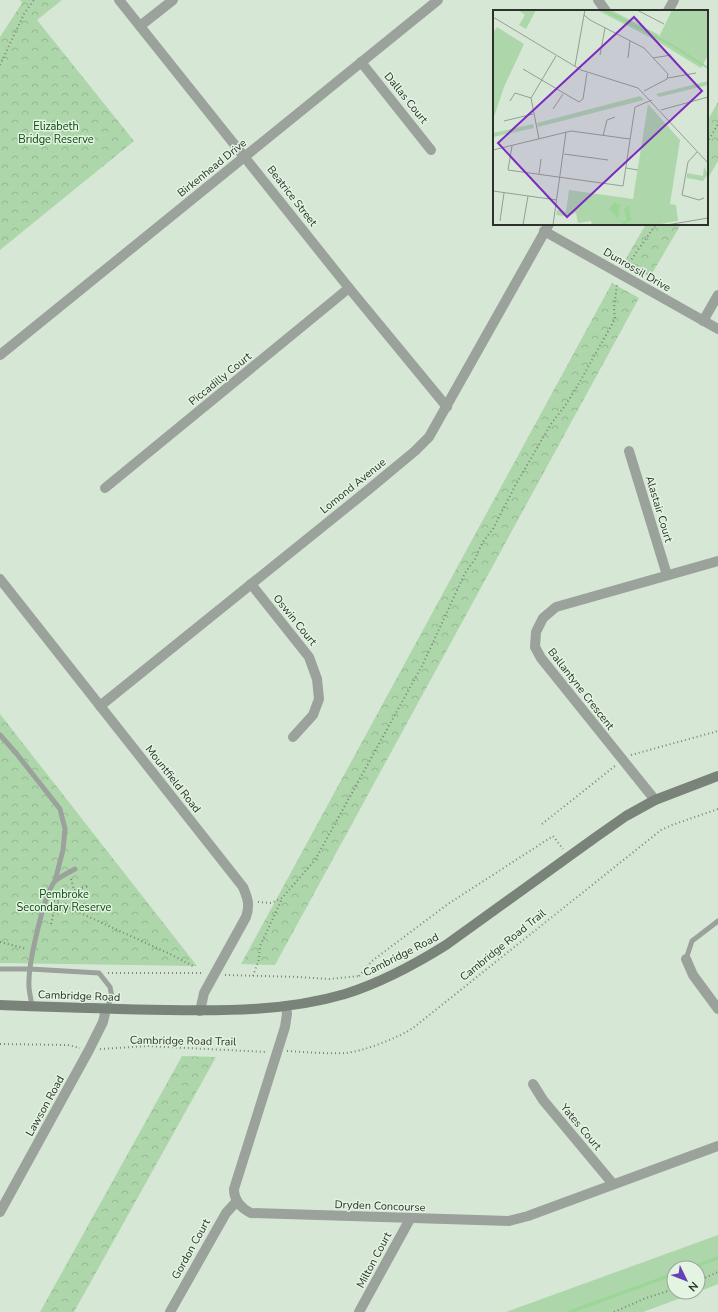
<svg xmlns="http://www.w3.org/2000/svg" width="718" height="1312" font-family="'Nunito Sans',sans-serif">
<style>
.green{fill:#add6aa}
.park{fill:url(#park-crowns)}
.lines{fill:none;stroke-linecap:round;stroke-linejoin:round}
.stream{stroke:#9ad696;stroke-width:3}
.path{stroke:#7a8579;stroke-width:2;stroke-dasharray:1 3;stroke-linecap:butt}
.service{stroke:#9ba29b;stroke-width:5}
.minor{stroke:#9ba29b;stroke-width:10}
.secondary{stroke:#798379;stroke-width:10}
.labels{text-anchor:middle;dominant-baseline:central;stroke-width:3;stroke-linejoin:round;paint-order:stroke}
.street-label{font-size:11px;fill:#2c322b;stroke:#e4f4e3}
.park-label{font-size:11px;fill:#07480a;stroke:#e4f4e3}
.inset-river{fill:none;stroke:#9ad696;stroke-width:2}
.inset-road{fill:none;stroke:#939f92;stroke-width:1}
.view{fill:#7b2cbf;fill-opacity:0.15;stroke:#7b2cbf;stroke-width:2}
.inset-edge{fill:none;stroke:#2c322b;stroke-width:2}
</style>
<defs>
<pattern id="park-crowns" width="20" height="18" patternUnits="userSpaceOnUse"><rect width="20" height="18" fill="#add6aa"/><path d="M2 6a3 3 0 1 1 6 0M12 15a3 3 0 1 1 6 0" fill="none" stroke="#95b892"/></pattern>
</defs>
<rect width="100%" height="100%" fill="#d7e7d6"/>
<path class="green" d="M 718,1235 L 718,1284 L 698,1292 L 698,1268 L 674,1268 L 674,1292 L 697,1292 L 643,1312 L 506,1312 Z"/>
<g class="park">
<path d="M 20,0 L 62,0 L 37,20 L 134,141 L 0,250 L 0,37 L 22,3 Z"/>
<path d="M 718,102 L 718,161 L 707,180 L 707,121 Z"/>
<path d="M 646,224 L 681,224 L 650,277 L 624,262 Z"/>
<path d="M 612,283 L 639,298 L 275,965 L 241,964 Z"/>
<path d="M 0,714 L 197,966 L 0,963 Z"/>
<path d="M 182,1056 L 216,1057 L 74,1312 L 40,1312 Z"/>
</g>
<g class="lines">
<g class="stream">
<path d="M 691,1268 L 718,1258"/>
<path d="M 570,1312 L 674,1274"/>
</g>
<g class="path">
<path d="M 0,65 L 24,14 L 34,0"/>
<path d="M 707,143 L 718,124"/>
<path d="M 627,266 L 656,224"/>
<path d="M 631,755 L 718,731"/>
<path d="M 542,824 L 615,766"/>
<path d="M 71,879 L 74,890"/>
<path d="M 54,901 L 168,953 L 193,966"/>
<path d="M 258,902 L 271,903 L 282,898 L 315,860 L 423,664 L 465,573 L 475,559 L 482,543 L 493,529 L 515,486 L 551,424 L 567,403 L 578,385 L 615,319 L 614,308 L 617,284"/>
<path d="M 51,924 C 53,917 54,908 57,902 C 63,893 79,888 89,886"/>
<path d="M 0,942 L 27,949"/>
<path d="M 108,973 L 203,973"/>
<path d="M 225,975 L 299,977 L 329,979 L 360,976"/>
<path d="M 253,976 L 259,959 L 260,946 L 282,899"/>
<path d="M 359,976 L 372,961 L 448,904 L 553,836 L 563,849"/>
<path d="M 0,1044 L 68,1045 L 80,1048"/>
<path d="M 100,1049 L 147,1046 L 267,1052"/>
<path d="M 287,1051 C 307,1052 327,1054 346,1053 C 364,1051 398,1038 413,1028 L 661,830 L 672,825 L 718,809"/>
<path d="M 698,1281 L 718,1272"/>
<path d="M 614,1312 L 646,1298 L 674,1289"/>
</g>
<g class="service">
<path d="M 0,735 L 16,753 L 60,809 L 65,829 L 63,850 L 55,881"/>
<path d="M 686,959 L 692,941 L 718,921"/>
<path d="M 0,969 L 30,969 L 99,973 L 110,987 L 112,997 L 106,1009"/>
<path d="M 32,1006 C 31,998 28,989 29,981 C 29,963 44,891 56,880 C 62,876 69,872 75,869"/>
</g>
<g class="minor">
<path d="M 119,0 L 349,288 L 447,407"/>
<path d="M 598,0 L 606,11"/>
<path d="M 668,11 L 674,0"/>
<path d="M 140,26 L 173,0"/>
<path d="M 361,62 L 431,150"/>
<path d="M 544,231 L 718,329"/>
<path d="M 703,321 L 718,295"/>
<path d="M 0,355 L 438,0"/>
<path d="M 629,451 L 667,575"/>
<path d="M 105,488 L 349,288"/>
<path d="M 0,579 L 243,887 C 248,899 250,905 246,917 L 204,993 L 200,1011"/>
<path d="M 251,584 L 309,657 L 317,679 L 319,699 L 313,715 L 293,737"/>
<path d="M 100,706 L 368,490 L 415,451 L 429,437 L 549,224"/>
<path d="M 655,800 L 541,658 L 535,647 L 536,632 L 543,618 L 556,607 L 718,561"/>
<path d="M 686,959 L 693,975 L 718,1009"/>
<path d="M 286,1006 L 287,1014 L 285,1027 L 234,1189 C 234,1201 241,1208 251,1213 L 509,1221 L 528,1216 L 718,1146"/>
<path d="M 533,1084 L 543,1100 L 613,1184"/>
<path d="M 0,1212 L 89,1050 L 103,1022 L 106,1009"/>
<path d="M 170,1312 L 226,1213 L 237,1201"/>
<path d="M 359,1312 L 410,1219"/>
</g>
<path class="secondary" d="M 0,1005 C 56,1007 111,1009 167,1010 C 227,1011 287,1011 345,994 C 380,983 414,965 446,945 L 596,837 L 626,816 L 655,800 L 718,776"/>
</g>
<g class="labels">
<g class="street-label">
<text transform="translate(406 98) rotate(51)">Dallas Court</text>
<text transform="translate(212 168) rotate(-39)">Birkenhead Drive</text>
<text transform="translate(292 196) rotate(52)">Beatrice Street</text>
<text transform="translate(637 270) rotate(30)">Dunrossil Drive</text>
<text transform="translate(220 379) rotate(-39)">Piccadilly Court</text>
<text transform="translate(353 486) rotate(-39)">Lomond Avenue</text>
<text transform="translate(659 509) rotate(73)">Alastair Court</text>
<text transform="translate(295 620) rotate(51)">Oswin Court</text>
<text transform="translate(581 689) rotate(52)">Ballantyne Crescent</text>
<text transform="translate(173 779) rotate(52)">Mountfield Road</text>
<text transform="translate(503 945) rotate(-39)">Cambridge Road Trail</text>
<text transform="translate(401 955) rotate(-27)">Cambridge Road</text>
<text transform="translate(79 996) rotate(2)">Cambridge Road</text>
<text transform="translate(183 1041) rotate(1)">Cambridge Road Trail</text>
<text transform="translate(45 1106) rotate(-61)">Lawson Road</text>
<text transform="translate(581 1127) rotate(50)">Yates Court</text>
<text transform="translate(380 1206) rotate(2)">Dryden Concourse</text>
<text transform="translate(191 1249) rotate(-61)">Gordon Court</text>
<text transform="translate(374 1260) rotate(-62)">Milton Court</text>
</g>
<g class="park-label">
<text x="56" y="126">Elizabeth<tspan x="56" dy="13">Bridge Reserve</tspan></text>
<text x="64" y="894">Pembroke<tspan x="64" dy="13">Secondary Reserve</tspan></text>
</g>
</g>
<g transform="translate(493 10)">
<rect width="215" height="215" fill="#d7e7d6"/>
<path d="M 104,0 L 118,0 L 166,25 L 164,31 Z" fill="#add6aa"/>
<path d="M 25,0 L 43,0 L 33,19 L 26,15 L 32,5 ZM 179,0 L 215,0 L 215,45 L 208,58 L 164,31 ZM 4,17 L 31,34 L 11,77 L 0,110 L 0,23 ZM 215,71 L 215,75 L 166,87 L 163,84 ZM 147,86 L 151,90 L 45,117 L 44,113 ZM 155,94 L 187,130 L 177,194 L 183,195 L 185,211 L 162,215 L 99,215 L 98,211 L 85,213 L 83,203 L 72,206 L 63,205 L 64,200 L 73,202 L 76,180 L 140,189 ZM 40,114 L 41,118 L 0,127 L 0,123 ZM 211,157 L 215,164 L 210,171 L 194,168 L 194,163 L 210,166 Z" fill="#add6aa"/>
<path d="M 121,193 L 127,195 L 125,208 L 116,199 ZM 136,195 L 138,210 L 131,214 L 126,210 L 131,212 L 134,210 L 131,199 Z" fill="#9ad696"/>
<path class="inset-river" d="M 111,0 L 179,35 L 215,58"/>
<path class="inset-road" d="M 92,0 L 91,5 L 97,10 L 151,38 L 175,64 L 174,69 L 151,81M 144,0 L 171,14M 0,7 L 88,60 L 145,78 L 215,153M 107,45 L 112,18M 135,48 L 137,31M 160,48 L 178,45M 82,56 L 91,5M 30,59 L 86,92 L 90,89 L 94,63M 175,68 L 203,63M 17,91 L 22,83 L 38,88M 60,99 L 70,84M 168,100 L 215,87M 11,111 L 40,104M 110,126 L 114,110 L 122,107M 46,129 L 38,88 L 63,46M 19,136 L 15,160 L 130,176 L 142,97 L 159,90M 0,140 L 78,121 L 137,129M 204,142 L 195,152 L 189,185 L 206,190 L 211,188M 71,144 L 115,150M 133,158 L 145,160M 46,164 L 48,149M 0,181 L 64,190M 7,211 L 11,183M 30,215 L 35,186M 60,215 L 73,122M 174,215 L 215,208"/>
<path class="view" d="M 141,7 L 209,81 L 74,207 L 5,133 Z"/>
<rect width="215" height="215" class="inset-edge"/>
</g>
<g transform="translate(686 1280) rotate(133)"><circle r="19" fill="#e4f4e3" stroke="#9aa699"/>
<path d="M0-3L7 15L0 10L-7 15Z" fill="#6740b8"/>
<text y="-6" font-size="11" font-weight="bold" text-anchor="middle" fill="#2c322b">N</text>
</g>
</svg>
